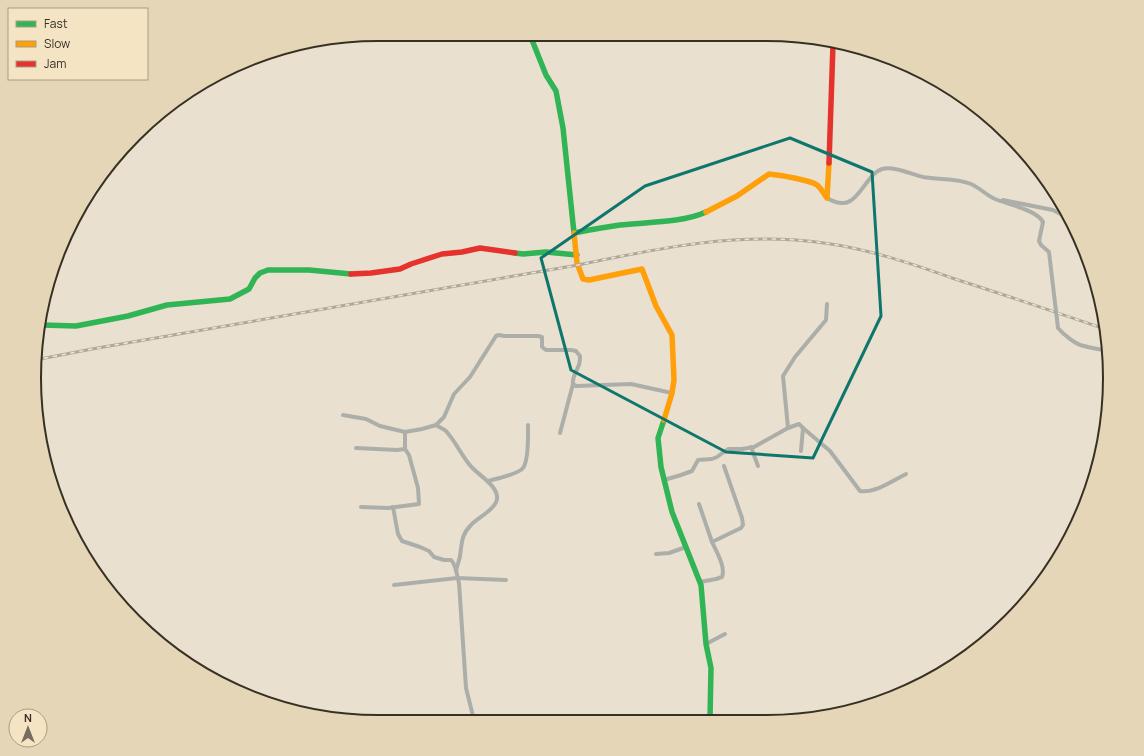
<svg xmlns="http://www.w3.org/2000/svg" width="1144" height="756" font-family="Manrope,sans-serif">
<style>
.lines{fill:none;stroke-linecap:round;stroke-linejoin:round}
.street{stroke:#acafa9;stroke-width:4}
.fast{stroke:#30b455;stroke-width:5.5}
.slow{stroke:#ff9f0a;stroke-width:5.5}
.jam{stroke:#e5322d;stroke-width:5.5}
.rail-casing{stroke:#aba99f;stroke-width:3}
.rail{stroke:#f4e4c4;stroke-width:1.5;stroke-dasharray:4.5;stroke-linecap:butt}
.marked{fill:none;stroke:#0f766e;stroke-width:3;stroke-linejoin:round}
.rim{fill:none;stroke:#373124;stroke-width:2}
</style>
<rect width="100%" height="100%" fill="#e9e0cf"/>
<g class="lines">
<g class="street">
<path d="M 827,198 C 853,214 859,189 874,174 C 876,172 879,170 882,169 C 895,166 910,174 923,177 C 939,180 957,178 971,184 C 980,188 986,195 995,199 C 1007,204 1037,210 1043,222 L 1039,241 L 1041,245 L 1049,252 L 1058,328 C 1063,334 1076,345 1084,346 C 1093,349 1100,348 1109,352"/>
<path d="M 1003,200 L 1053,210 L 1070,219"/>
<path d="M 343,415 L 366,419 L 380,426 L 405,432 L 422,429 L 436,425 L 444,417 L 454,394 L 470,377 L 496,336 L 499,335 L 504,336 L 538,336 L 542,337 L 542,347 L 546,350 L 571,350 L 576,351 L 580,356 C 580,359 580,364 578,367 C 576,373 572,377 573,384 L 576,386 L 631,384 L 672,393"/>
<path d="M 436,425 C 439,427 444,429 446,431 C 455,441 461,454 469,464 C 476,474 495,483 497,496 C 499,508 477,518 471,525 C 461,535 462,543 460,556 C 459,561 457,566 456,571"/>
<path d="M 788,428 L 783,376 L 795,357 L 826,320 L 827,304"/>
<path d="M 803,428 L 830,451 L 860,491 C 876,493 892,481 906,474"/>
<path d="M 560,433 L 573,384"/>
<path d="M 751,447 L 758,466"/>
<path d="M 356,448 L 397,450 L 405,449"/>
<path d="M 664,480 L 681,475 L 692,471 L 698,460 L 712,459 L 717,457 L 728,449 L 742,449 L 754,447 L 788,428 L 799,424 L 803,428 L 801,451"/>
<path d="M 488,481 C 496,479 519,474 523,468 C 529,460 528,435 528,425"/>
<path d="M 699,504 L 712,542"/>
<path d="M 361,507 L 388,508 L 419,504 L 418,488 L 409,455 L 405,449 L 405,432"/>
<path d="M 393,507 L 398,534 L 402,541 L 420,547 L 429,551 L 434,557 L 444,560 L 451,560 C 456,564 457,576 459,583 L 466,688 L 474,720"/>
<path d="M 656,554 L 669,553 L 686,547"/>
<path d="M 700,582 L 716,579 L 722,577 C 726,567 716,551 712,542 L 741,528 L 743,525 L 742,518 L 724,466"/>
<path d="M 394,585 L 457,578 L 506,580"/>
<path d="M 706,644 L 725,634"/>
</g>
<g class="fast">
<path d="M 530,35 L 546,75 L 556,91 L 563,128 L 574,233 C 589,230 605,227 620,225 C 646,222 682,223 706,212"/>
<path d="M 515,253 L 523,254 L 546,252 L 577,255"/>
<path d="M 42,325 L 76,326 L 128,316 L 167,305 L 230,299 L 249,289 L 255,278 L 260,273 L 268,270 L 309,270 L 351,274"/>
<path d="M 664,420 L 658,438 L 661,467 L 672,512 L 701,585 L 706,644 L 711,668 L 710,719 L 709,721"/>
</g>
<g class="slow">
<path d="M 706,212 L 737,196 L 769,174 C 779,175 810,180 817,185 C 821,188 824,194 827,198 L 829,163"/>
<path d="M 574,233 L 577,263 L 583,279 L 589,280 L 642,269 L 656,306 L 672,335 L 674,380 L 672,393 L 664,420"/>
<path d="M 643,721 L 809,718"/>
</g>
<g class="jam">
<path d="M 829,163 L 833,44"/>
<path d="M 351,274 L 371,273 L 400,269 L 411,264 L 442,254 L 462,252 L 480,248 L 515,253"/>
</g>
<defs>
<path id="rail" d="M 35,360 L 92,349 L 578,265 C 659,248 741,231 824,243 C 869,249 913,264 955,279 C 1005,295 1055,312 1105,329"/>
</defs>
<use href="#rail" class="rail-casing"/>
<use href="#rail" class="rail"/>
</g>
<path class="marked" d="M 790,138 L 872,172 L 881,316 L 813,458 L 726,452 L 571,370 L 541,258 L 645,186 Z"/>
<path d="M0 0H1144V756H0ZM378 41H766A337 337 0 0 1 1103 378V378A337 337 0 0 1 766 715H378A337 337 0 0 1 41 378V378A337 337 0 0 1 378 41Z" fill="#e5d6b7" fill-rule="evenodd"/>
<path class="rim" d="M378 41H766A337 337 0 0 1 1103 378V378A337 337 0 0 1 766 715H378A337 337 0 0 1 41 378V378A337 337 0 0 1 378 41Z"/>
<rect x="8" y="8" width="140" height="72" fill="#f4e4c4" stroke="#a89c84"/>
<rect x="16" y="21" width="20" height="6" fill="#30b455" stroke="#a89c84"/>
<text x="44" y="28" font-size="12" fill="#373124">Fast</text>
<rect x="16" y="41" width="20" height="6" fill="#ff9f0a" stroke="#a89c84"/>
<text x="44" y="48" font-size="12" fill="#373124">Slow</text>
<rect x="16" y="61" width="20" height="6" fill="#e5322d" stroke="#a89c84"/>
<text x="44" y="68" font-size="12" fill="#373124">Jam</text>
<g transform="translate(28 728)"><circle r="19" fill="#f4e4c4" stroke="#a89c84"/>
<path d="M0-3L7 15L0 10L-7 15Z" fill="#756e60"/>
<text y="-6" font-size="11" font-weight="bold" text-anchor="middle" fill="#373124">N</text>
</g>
</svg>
